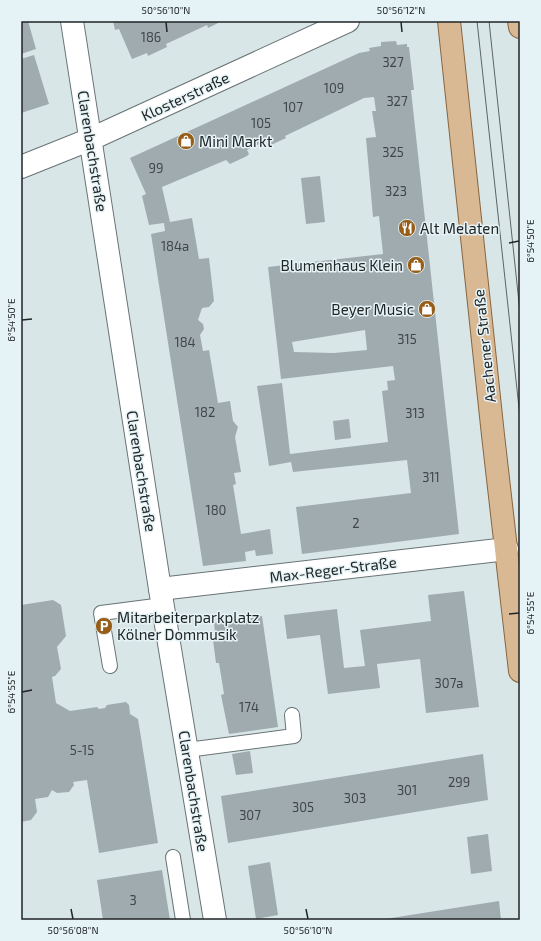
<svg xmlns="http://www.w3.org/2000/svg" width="541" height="941" font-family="'Exo 2',sans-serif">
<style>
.building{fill:#9fabae;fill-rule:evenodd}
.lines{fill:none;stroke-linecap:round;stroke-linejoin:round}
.lane-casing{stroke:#687375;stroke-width:16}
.street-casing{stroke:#687375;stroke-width:24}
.primary-casing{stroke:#87653f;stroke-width:24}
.lane{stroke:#fff;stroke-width:14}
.street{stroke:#fff;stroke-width:22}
.primary{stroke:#d9b894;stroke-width:22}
.tram{stroke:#5c6465;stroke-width:1}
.ticks{fill:none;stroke:#202526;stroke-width:1.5}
.labels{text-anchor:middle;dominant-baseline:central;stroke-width:3;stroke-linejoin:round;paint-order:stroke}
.number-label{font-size:13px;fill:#404648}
.street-label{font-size:15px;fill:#202526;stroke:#e6f3f6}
.poi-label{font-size:15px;fill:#202526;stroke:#e6f3f6;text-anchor:start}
.neatline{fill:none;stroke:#202526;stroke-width:1.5}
.ticks-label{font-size:10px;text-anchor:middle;fill:#202526}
</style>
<rect width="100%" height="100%" fill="#d9e6e8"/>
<g class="building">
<path d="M 21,21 L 28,21 L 36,49 L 21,54 Z"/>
<path d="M 113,21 L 222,21 L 208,28 L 207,25 L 166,44 L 167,47 L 148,56 L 147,53 L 132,59 L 119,29 L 115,30 Z"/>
<path d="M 396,41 L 397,45 L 407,44 L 407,47 L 409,47 L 414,90 L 411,90 L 459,534 L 302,554 L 296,507 L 411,493 L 407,460 L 293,472 L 291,462 L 269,466 L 257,386 L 282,383 L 290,454 L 388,442 L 382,391 L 388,390 L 387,381 L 395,380 L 393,366 L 281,379 L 268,267 L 383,254 L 379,216 L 373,217 L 366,138 L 376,137 L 372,111 L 376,111 L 374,97 L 364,98 L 285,136 L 286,138 L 271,145 L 269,140 L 253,147 L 247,150 L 249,154 L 247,156 L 230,164 L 226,160 L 162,187 L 170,222 L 192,218 L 199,259 L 209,258 L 214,301 L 209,307 L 202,308 L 198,320 L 203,324 L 204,329 L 200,335 L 203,351 L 209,350 L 218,403 L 230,401 L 233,421 L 238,427 L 235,437 L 241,472 L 234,473 L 236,484 L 233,485 L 241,534 L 270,529 L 273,554 L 256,556 L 255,550 L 245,552 L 246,561 L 203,566 L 151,234 L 165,231 L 164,223 L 149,225 L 142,196 L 146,194 L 130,158 L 359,53 L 370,51 L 369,48 L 381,46 L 381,42 ZM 365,330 L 367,350 L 334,353 L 294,352 L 292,342 Z"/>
<path d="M 34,55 L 49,104 L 21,113 L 21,59 Z"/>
<path d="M 320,176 L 325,222 L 306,224 L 301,178 Z"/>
<path d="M 349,419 L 351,438 L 335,440 L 333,421 Z"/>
<path d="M 464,591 L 479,707 L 426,713 L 420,659 L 377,664 L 380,688 L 328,694 L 320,635 L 287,639 L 284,615 L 337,609 L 344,668 L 365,666 L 360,630 L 431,621 L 428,595 Z"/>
<path d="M 53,600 L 61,605 L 66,636 L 57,647 L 61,669 L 55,676 L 52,677 L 56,703 L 70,711 L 97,707 L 99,709 L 105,708 L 107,705 L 126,702 L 129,705 L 130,714 L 138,719 L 158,843 L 99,853 L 87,780 L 73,782 L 74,785 L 69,792 L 57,793 L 52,790 L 48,797 L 35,799 L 37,812 L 31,820 L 21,822 L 21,605 Z"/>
<path d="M 262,616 L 278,727 L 229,734 L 221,695 L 224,694 L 219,663 L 216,663 L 213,640 L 216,640 L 214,623 Z"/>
<path d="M 250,751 L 253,773 L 236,775 L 232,754 Z"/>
<path d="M 483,754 L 488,800 L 228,843 L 221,796 Z"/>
<path d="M 488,834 L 492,871 L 471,874 L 467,837 Z"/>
<path d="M 270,862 L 278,915 L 256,919 L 248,866 Z"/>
<path d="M 162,870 L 170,920 L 103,920 L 97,880 Z"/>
<path d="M 499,901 L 501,920 L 385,920 L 385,919 Z"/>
</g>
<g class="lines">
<defs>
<g id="lane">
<path d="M 110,666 L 101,613 L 163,605"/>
<path d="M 187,750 L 294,736 L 292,715"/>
<path d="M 173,857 L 183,920"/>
</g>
<g id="street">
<path d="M 72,21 L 160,589 L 215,920"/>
<path d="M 21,167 L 91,139 L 348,21"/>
<path d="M 160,589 L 507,549"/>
</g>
<g id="primary">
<path d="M 449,21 L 493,435 L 520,671"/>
<path d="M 519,21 L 520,27"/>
</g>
</defs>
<use href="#lane" class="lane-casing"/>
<use href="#street" class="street-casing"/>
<use href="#primary" class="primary-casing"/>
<use href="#lane" class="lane"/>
<use href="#street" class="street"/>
<use href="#primary" class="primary"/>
<g class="tram">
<path d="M 477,21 L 520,417"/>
<path d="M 489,21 L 520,312"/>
</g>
</g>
<path class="ticks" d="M 166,22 L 167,32M 401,22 L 402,32M 509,243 L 519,241M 22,320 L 32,319M 509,614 L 519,613M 22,692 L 32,690M 71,909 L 73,919M 306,909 L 308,919"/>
<defs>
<symbol id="shop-disc" viewBox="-11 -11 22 22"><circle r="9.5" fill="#965e19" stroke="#e6f3f6"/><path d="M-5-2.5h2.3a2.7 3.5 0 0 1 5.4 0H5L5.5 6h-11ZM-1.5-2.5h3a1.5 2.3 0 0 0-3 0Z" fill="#fff"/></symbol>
<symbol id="restaurant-disc" viewBox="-11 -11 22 22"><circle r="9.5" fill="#965e19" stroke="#e6f3f6"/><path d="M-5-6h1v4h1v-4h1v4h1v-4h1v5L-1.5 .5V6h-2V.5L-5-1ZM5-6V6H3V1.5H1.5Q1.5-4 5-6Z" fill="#fff"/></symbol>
<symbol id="parking-disc" viewBox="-11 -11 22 22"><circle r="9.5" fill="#965e19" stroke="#e6f3f6"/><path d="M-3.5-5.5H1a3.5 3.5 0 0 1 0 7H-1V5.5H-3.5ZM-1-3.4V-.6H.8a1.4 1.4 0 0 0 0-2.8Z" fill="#fff"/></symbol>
</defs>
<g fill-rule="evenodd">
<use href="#shop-disc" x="176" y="131" width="20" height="20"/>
<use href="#restaurant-disc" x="397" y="218" width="20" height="20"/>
<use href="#shop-disc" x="406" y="255" width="20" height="20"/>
<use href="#shop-disc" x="417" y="299" width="20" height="20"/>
<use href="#parking-disc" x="94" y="616" width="20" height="20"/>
</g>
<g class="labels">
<g class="number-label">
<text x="151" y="37">186</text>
<text x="393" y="62">327</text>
<text x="334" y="88">109</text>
<text x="397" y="101">327</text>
<text x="293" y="107">107</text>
<text x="261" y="123">105</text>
<text x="393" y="152">325</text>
<text x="156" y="168">99</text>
<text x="396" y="191">323</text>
<text x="175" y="246">184a</text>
<text x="407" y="339">315</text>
<text x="185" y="342">184</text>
<text x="205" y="412">182</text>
<text x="415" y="413">313</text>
<text x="431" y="477">311</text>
<text x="216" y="510">180</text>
<text x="356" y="523">2</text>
<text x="449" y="683">307a</text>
<text x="249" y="707">174</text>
<text x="82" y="750">5-15</text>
<text x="459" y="782">299</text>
<text x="407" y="790">301</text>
<text x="355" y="798">303</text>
<text x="303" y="807">305</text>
<text x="250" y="815">307</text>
<text x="133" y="900">3</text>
</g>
<g class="street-label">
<text transform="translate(185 96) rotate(-25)">Klosterstraße</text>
<text transform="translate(93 151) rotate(81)">Clarenbachstraße</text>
<text transform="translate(484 346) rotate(-96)">Aachener Straße</text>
<text transform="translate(142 471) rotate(81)">Clarenbachstraße</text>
<text transform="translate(333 569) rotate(-7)">Max-Reger-Straße</text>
<text transform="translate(194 791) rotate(81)">Clarenbachstraße</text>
</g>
<g class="poi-label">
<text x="199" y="141">Mini Markt</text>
<text x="420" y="228">Alt Melaten</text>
<text x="403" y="265" text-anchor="end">Blumenhaus Klein</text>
<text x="414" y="309" text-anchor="end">Beyer Music</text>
<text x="117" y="617">Mitarbeiterparkplatz<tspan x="117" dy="17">Kölner Dommusik</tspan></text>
</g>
</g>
<rect width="541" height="941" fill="none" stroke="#e6f3f6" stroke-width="44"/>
<rect x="22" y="22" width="497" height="897" class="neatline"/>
<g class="ticks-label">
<text x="166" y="14">50°56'10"N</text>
<text x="401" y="14">50°56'12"N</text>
<text transform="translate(530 241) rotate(-90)" y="4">6°54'50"E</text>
<text transform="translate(11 320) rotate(-90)" y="4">6°54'50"E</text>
<text transform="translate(530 613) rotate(-90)" y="4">6°54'55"E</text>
<text transform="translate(11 692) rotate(-90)" y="4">6°54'55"E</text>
<text x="73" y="934">50°56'08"N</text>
<text x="308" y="934">50°56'10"N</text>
</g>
</svg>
